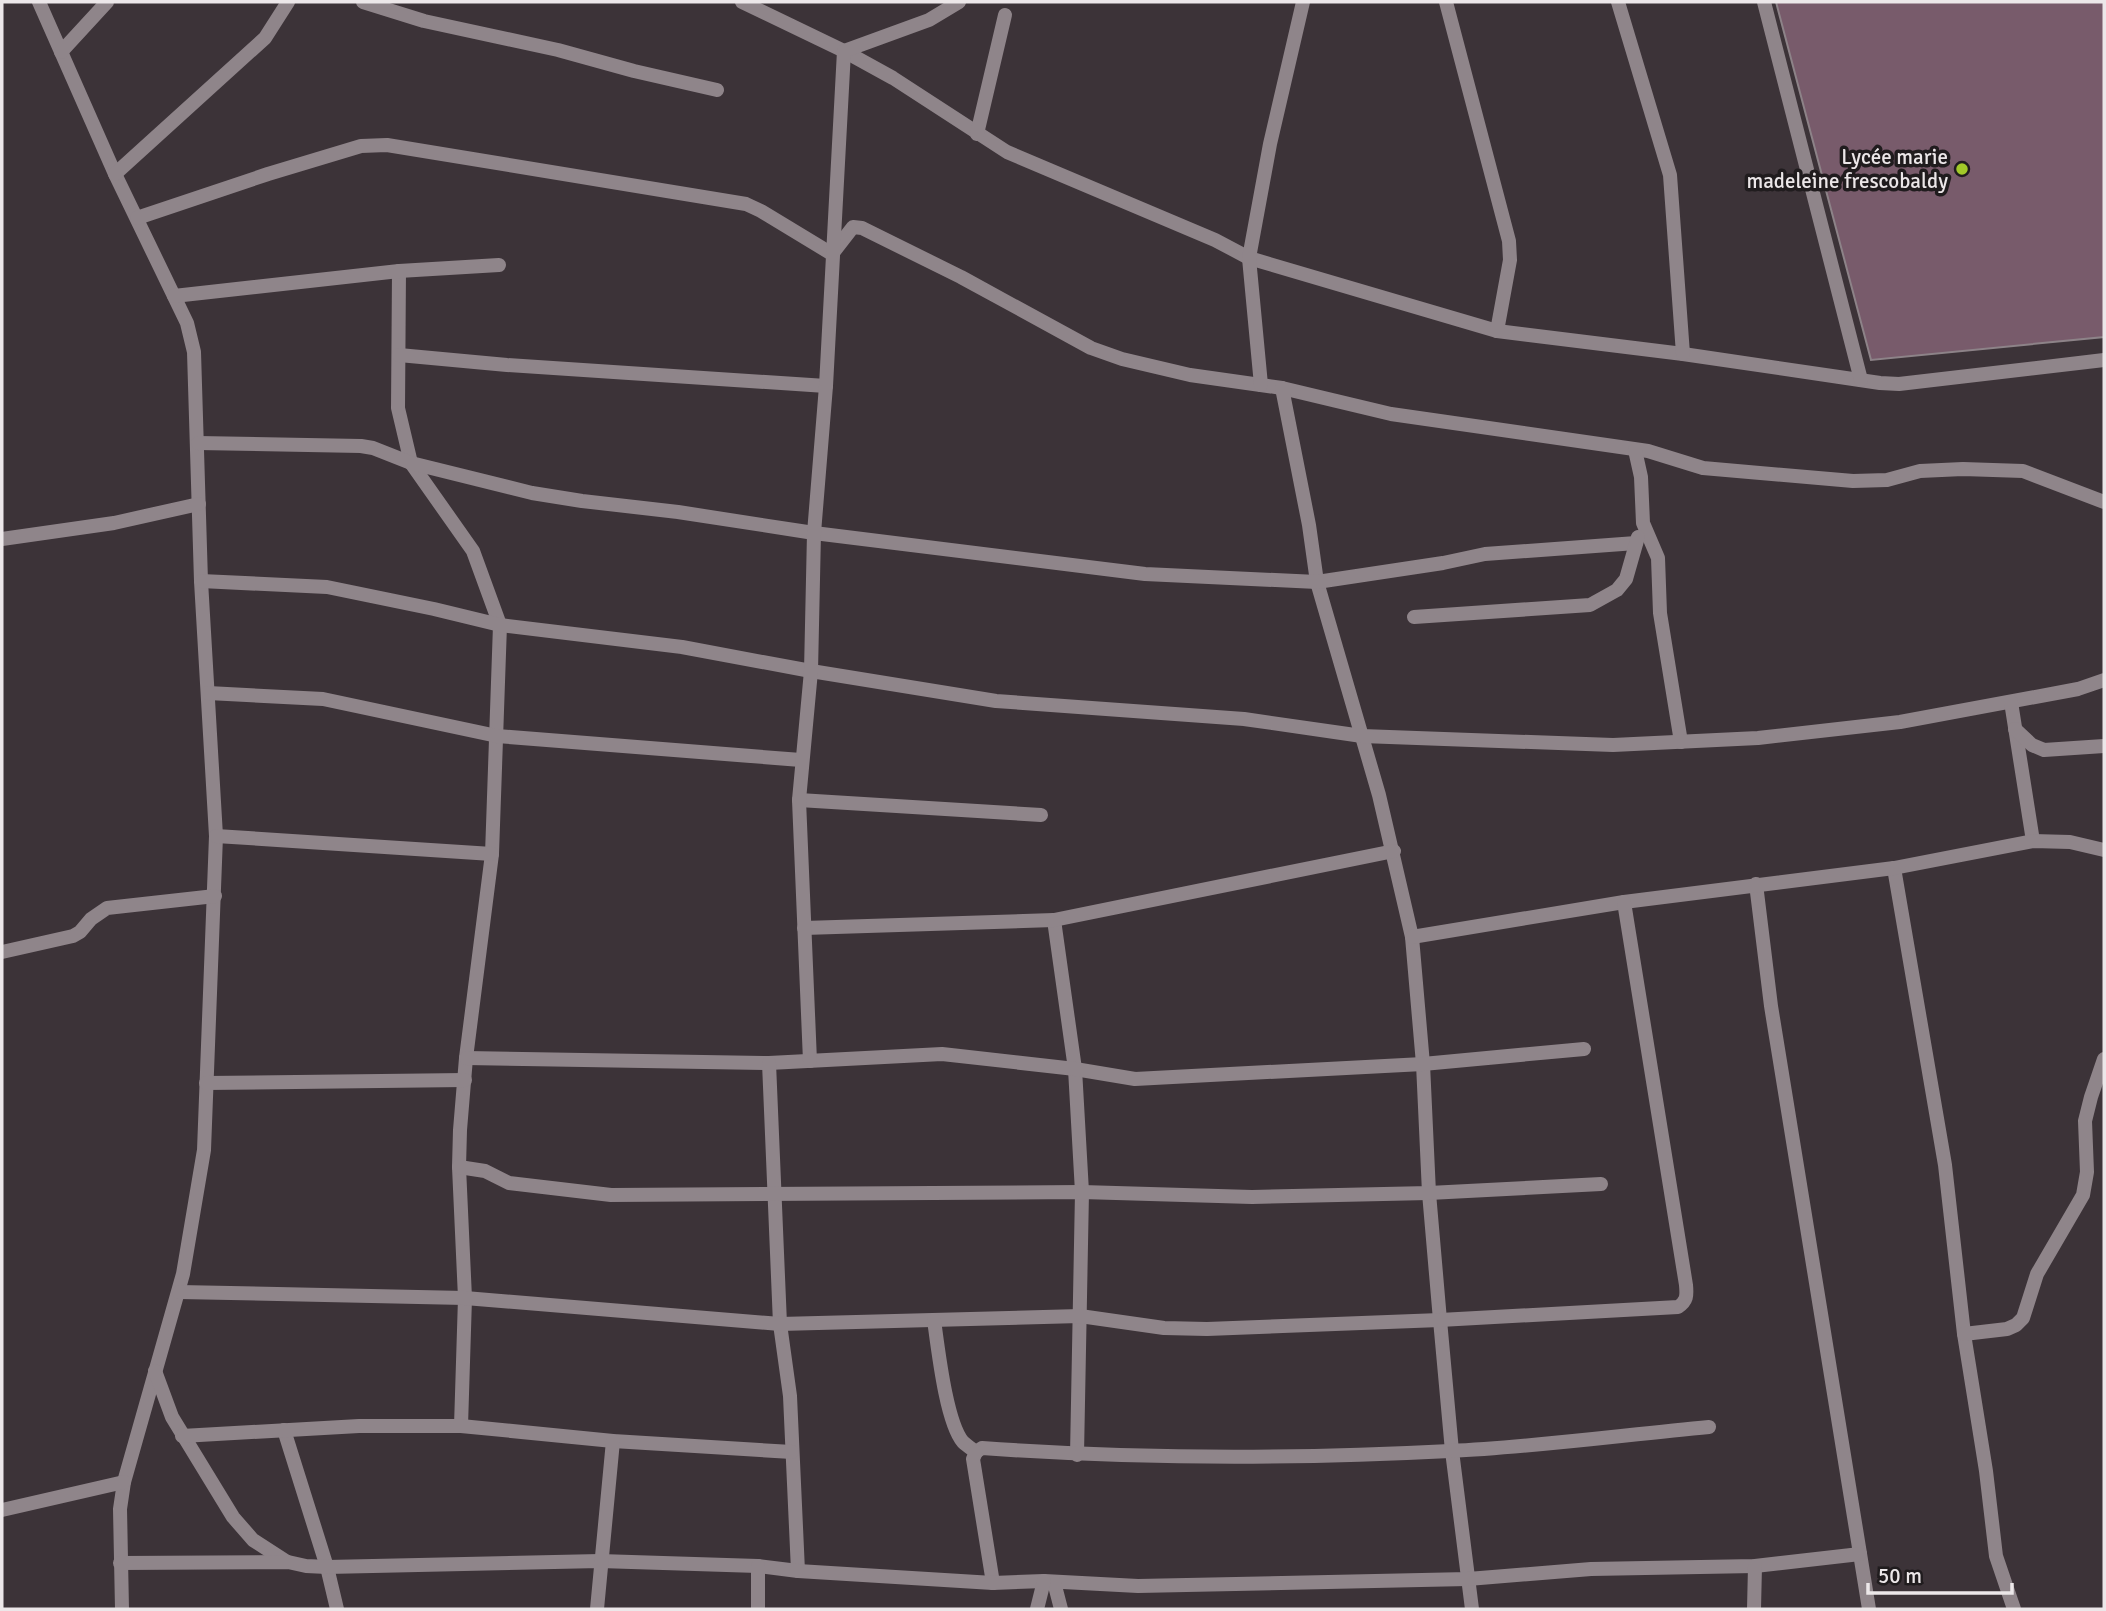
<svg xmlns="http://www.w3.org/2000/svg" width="2106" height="1611" font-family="Signika,sans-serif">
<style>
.building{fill:#785b6b;stroke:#8d8388;stroke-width:2}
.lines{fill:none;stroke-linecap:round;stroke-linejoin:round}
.street{stroke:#8f858a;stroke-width:14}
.poi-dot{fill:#a2c929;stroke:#201c1e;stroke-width:2.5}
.labels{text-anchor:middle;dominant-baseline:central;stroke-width:7;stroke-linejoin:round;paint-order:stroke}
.poi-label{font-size:21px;fill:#ece7e9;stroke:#201c1e;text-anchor:end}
</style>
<rect width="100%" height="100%" fill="#3c3338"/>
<path class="building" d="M 1776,2 L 2104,2 L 2104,337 L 1871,360 Z"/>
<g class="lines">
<g class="street">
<path d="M 39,2 L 115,174 L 187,323 L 194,352 L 201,581 L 216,836 L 204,1150 L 183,1274 L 124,1482 L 120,1509 L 122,1609"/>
<path d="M 363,2 L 424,21 L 558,50 L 634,71 L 717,90"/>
<path d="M 742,2 L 844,51 L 893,78 L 1007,152 L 1215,240 L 1249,258 L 1497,331 L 1683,354 L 1880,383 L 1899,384 L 2104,360"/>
<path d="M 1446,2 L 1509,241 L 1510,260 L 1497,331"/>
<path d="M 1618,2 L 1670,175 L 1683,354"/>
<path d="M 1764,2 L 1861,380"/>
<path d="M 61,52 L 107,2"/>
<path d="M 977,134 L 1005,15"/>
<path d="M 115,174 L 265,38 L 288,2"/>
<path d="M 137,218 L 268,174 L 361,146 L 387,145 L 746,204 L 761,211 L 832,254 L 853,227 L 862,228 L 961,277 L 1091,348 L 1122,359 L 1190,375 L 1282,388 L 1391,414 L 1648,451 L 1703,468 L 1853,481 L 1887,480 L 1920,471 L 1963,469 L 2023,471 L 2104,502"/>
<path d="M 399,271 L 398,408 L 411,463 L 473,551 L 500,625 L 492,854 L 466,1058 L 460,1130 L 459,1167 L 465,1298 L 461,1426"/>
<path d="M 174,296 L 399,271 L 499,265"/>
<path d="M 399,355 L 507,365 L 826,386"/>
<path d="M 1261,385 L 1249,258 L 1270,144 L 1303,2"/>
<path d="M 1282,388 L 1309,525 L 1317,582 L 1379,795 L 1412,937 L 1423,1064 L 1429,1193 L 1440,1320 L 1452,1451 L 1472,1609"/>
<path d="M 198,443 L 361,446 L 373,448 L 411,463 L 532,493 L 582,501 L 678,512 L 814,533 L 1145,574 L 1317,582 L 1443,563 L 1485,554 L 1636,543"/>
<path d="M 1635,450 L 1641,477 L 1643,523 L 1658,558 L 1660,613 L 1681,742"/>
<path d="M 2,539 L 114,523 L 199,504"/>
<path d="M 201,581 L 327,587 L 434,609 L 500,625 L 682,647 L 811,671 L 996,701 L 1244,719 L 1362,736 L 1613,745 L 1758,738 L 1900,722 L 2078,689 L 2104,680"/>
<path d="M 1414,617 L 1590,605 L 1617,590 L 1626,579 L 1638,537"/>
<path d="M 208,693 L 323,699 L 497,736 L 801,760"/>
<path d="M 2011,702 L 2033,841"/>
<path d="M 2015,729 L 2032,745 L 2044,750 L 2104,746"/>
<path d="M 799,800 L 1041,815"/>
<path d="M 216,836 L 492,854"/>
<path d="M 1894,868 L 1945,1165 L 1964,1334 L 1986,1471 L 1996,1556 L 2014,1609"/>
<path d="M 1756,884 L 1771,1006 L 1869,1609"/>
<path d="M 1054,920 L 1075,1069 L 1082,1192 L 1077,1455"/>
<path d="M 804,928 L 1054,920 L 1394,851"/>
<path d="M 1412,937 L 1624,902 L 1894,868 L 2033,841 L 2070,842 L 2104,850"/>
<path d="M 2,952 L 73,936 L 80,932 L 91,919 L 107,908 L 215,896"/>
<path d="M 466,1058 L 769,1063 L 942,1054 L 1075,1069 L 1135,1079 L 1423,1064 L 1584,1049"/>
<path d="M 810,1061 L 799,800 L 811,671 L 814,533 L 826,386 L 844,51 L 929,20 L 959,2"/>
<path d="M 769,1063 L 780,1324 L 790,1396 L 798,1571"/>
<path d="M 206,1083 L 465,1080"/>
<path d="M 459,1167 L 485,1171 L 509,1183 L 611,1195 L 1082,1192 L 1252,1197 L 1429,1193 L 1601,1184"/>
<path d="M 179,1292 L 465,1298 L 780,1324 L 1080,1316 L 1164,1328 L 1207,1329 L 1440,1320 L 1678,1307 C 1687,1301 1687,1296 1686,1285 L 1624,902"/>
<path d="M 934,1320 C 938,1348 946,1422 963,1442 C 966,1445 972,1449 976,1452"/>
<path d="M 1964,1334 L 2007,1329 L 2016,1325 L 2023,1318 L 2037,1274 L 2083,1195 L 2087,1172 L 2085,1121 L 2091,1097 L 2104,1059"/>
<path d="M 155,1371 L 172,1417 L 233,1517 L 253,1540 L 287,1562"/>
<path d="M 284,1430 L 327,1567 L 337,1609"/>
<path d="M 182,1436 L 359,1426 L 461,1426 L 613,1441 L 792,1452"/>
<path d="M 976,1452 L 982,1448 C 1136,1459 1296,1459 1450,1451 C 1536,1447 1623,1435 1709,1427"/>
<path d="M 976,1452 L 973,1459 L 993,1583"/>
<path d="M 2,1510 L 124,1482"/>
<path d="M 120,1563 L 288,1562 L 306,1566 L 327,1567 L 600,1561 L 758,1566 L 798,1571 L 993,1583 L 1044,1581 L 1138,1586 L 1468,1579 L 1591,1569 L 1755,1566 L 1860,1554"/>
<path d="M 1054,1582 L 1061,1609"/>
<path d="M 597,1609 L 613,1441"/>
<path d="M 758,1609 L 758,1566"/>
<path d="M 1037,1609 L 1044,1581"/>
<path d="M 1754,1609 L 1755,1566"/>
</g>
</g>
<circle class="poi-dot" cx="1962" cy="169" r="7"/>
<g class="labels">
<g class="poi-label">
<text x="1948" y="157">Lycée marie<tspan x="1948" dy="24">madeleine frescobaldy</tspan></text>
</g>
</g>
<rect width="2106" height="1611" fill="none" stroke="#ece7e9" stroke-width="7"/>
<path d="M1868 1583v10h144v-10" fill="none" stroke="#ece7e9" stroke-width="3.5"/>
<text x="1878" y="1583" font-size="21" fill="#ece7e9" stroke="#201c1e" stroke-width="5" paint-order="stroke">50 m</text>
</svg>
